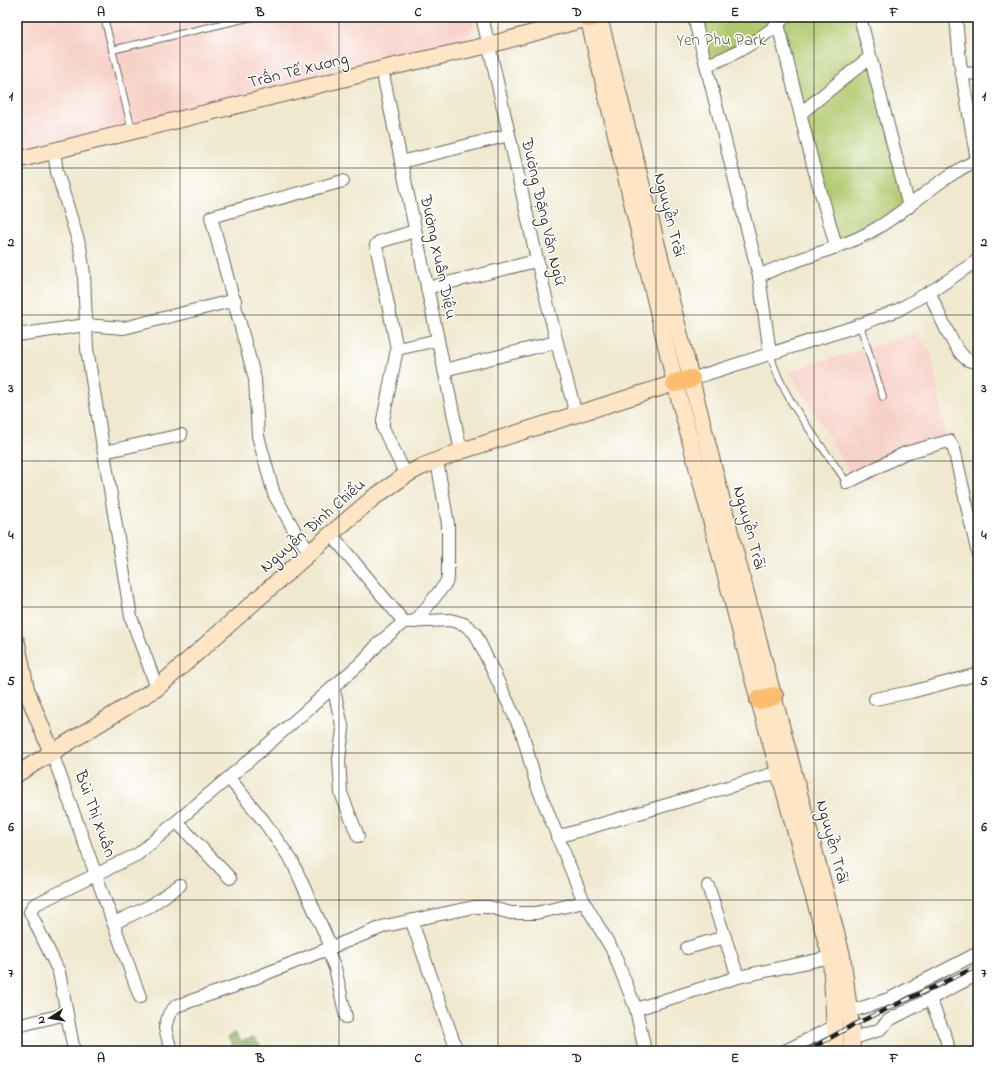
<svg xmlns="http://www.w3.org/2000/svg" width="995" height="1068" font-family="'Indie Flower',sans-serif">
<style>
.built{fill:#f7d1c7}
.green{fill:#b1c96e;stroke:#667245}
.forest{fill:#8cad61;stroke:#54643e}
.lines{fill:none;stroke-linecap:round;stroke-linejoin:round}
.lane-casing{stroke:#66645b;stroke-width:8}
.street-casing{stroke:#66645b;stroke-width:14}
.secondary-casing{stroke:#66645b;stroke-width:18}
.primary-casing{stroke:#66645b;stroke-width:20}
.lane{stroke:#fff;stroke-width:6}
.street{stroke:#fff;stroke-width:12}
.secondary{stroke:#fee5c5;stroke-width:16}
.primary{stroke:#fcbd6e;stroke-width:18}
.rail-casing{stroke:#1c1c1c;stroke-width:4.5}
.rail{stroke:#fff;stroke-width:3;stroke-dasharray:9;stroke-linecap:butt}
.grid{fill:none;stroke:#1c1c1c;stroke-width:1;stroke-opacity:0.55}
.labels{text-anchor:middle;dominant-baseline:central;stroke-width:3;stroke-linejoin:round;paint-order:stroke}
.park-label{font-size:17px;fill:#58613d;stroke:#fff}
.street-label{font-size:17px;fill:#1c1c1c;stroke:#fff}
.neatline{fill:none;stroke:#1c1c1c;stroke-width:1.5}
.grid-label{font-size:13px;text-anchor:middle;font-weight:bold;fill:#1c1c1c}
</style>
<rect width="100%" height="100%" fill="#fff"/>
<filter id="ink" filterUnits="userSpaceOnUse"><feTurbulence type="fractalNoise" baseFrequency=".025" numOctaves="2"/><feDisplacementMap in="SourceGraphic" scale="8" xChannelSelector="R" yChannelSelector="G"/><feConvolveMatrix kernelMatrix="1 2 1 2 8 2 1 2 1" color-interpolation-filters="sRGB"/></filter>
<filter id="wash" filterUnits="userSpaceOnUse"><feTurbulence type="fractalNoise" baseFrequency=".012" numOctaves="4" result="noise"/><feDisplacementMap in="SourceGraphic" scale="16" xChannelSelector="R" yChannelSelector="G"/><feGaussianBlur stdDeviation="0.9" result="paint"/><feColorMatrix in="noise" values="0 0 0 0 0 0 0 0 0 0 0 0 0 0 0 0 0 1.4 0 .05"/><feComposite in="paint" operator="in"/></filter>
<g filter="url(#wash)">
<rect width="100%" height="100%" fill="#f0e9cf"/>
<g class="built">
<path d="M 17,17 L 473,17 L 475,23 L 464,42 L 25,149 L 17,145 Z"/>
<path d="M 916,333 L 932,354 L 946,437 L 852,477 L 790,371 Z"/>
</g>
<path class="green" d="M 690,17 L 861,17 L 909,207 L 903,220 L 870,238 L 836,246 L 779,25 L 721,66 L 707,65 Z"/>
<path class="forest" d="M 235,1033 L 241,1041 L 254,1038 L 265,1051 L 231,1051 L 234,1047 L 228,1038 Z"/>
</g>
<g filter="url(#ink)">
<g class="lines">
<defs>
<g id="lane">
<path d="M 104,17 L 132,130"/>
<path d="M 112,50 L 252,17"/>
<path d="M 860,325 L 883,397"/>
<path d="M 770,353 C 783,402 820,441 847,483"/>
</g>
<g id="street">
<path d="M 482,17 C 514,149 539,283 576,414"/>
<path d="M 694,17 L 759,276 L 770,353"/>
<path d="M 860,17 L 909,207"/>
<path d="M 956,17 L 960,62 L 978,166"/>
<path d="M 778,24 L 813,165 L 836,246"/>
<path d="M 707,65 C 735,55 764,38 785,17"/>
<path d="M 382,69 L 461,451"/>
<path d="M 963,74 L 978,73"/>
<path d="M 801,113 L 870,57"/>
<path d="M 54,152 L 57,172 L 80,247 L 84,274 L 87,349 L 131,617 L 157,688"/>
<path d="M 401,162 L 509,135"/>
<path d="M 759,276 C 797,257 841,250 877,228 C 912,207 941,176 978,160"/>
<path d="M 427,288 L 536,261"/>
<path d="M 929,292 C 938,310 950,343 964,357 C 968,361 972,362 978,361"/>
<path d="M 17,335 L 86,325 L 124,328 L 235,300"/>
<path d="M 397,349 L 438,340"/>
<path d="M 444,370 L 556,342"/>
<path d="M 691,379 L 854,327 L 898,310 L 938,287 L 978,260"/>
<path d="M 104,452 L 181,435"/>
<path d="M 406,475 L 383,428 L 383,420 L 397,349 L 376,245 L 379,242 L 415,231"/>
<path d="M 847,483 L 905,453 L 949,441 L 954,449 L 978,554"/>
<path d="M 331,534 L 404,622"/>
<path d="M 310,552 L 297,535 L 274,494 L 258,436 L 255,379 L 211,217 L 343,181"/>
<path d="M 415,622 L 446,583 L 448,577 L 448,524 L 437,461"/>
<path d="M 333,686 L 343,730 L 339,759 L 341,793 L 358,836"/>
<path d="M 875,699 L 911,692 L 978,674"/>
<path d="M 52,753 L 140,997"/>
<path d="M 229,778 L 263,820 L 292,861 L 331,947"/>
<path d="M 177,822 L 230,878"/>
<path d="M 557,837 L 779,772"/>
<path d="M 708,886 L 738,977"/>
<path d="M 412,922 L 457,1051"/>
<path d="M 114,923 L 150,906 L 180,885"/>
<path d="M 687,948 L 725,937"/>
<path d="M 327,949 L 335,968 L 346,1017"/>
<path d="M 930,999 L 946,1038 L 949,1051"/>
<path d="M 636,1009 L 738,977 L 831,957"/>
<path d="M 849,1012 L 889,999 L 978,953"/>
<path d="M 17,1026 L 66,1014"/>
<path d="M 851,1039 L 879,1030 L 889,1020 L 978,974"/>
<path d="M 74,1051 L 59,972 L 30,912 L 34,905 L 138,854 L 259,752 L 362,662 L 379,643 L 404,622 L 450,620 L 464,624 L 475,633 L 522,732 L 536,783 L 584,902 L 613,951 L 636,1009 L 645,1051"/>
<path d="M 171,1051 L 165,1028 L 169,1014 L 176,1006 L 235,986 L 385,926 L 474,907 L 489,907 L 511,913 L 536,913 L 584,902"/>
<path d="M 785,1051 L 835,1026"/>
<path d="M 823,1051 L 836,1045"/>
</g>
<g id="secondary">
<path d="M 588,17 L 675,383 L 753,679 L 827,944 L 831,957 L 836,1051"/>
<path d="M 599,17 L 734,548 L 842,955 L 851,1026 L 852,1051"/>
<path d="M 17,160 L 382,69 L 489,45 L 588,18"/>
<path d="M 17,643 L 26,689 L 52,753"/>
<path d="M 17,774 L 157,688 L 331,534 L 373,498 L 406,475 L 421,467 L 461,451 L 675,383"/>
</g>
<g id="primary">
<path d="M 588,18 L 594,17"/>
<path d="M 675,383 L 691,379"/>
<path d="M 759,700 L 774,696"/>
</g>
</defs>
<use href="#lane" class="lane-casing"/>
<use href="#street" class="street-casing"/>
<use href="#secondary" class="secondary-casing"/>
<use href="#primary" class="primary-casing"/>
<use href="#lane" class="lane"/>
<use href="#street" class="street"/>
<use href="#secondary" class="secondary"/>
<use href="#primary" class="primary"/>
<defs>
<path id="rail" d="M 807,1051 L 851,1026 L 978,966"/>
</defs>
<use href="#rail" class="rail-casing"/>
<use href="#rail" class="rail"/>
</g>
</g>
<path class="grid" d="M 180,17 L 180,1051M 339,17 L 339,1051M 498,17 L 498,1051M 656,17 L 656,1051M 814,17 L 814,1051M 17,168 L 978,168M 17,315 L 978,315M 17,461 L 978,461M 17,607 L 978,607M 17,753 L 978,753M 17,900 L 978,900"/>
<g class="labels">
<g class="park-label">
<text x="721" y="40">Yen Phu Park</text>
</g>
<g class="street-label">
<text transform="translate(298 71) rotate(-14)">Trần Tế Xương</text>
<text transform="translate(543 212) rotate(77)">Đường Đặng Văn Ngữ</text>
<text transform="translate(669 215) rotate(76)">Nguyễn Trãi</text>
<text transform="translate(438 257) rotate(78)">Đường Xuân Diệu</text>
<text transform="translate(313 526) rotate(-41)">Nguyễn Đình Chiểu</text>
<text transform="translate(749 528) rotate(75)">Nguyễn Trãi</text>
<text transform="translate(95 814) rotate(70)">Bùi Thị Xuân</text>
<text transform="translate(832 842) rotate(75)">Nguyễn Trãi</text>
</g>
</g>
<rect width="995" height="1068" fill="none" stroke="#fff" stroke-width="44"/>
<g transform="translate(50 1018) rotate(258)" stroke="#ffffff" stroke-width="3" paint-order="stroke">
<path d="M0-3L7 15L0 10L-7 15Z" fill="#1c1c1c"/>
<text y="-6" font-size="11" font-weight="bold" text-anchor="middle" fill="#1c1c1c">N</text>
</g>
<rect x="22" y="22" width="951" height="1024" class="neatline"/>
<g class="grid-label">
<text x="101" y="16">A</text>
<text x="260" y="16">B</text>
<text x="418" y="16">C</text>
<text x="577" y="16">D</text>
<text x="735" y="16">E</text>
<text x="894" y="16">F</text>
<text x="11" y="100">1</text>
<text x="984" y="100">1</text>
<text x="11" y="246">2</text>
<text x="984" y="246">2</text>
<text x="11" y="392">3</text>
<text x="984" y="392">3</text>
<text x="11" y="539">4</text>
<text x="984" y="539">4</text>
<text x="11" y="685">5</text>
<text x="984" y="685">5</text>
<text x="11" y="831">6</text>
<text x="984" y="831">6</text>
<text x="11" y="977">7</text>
<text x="984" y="977">7</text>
<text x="101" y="1062">A</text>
<text x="260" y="1062">B</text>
<text x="418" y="1062">C</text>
<text x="577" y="1062">D</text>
<text x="735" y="1062">E</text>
<text x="894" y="1062">F</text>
</g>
</svg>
